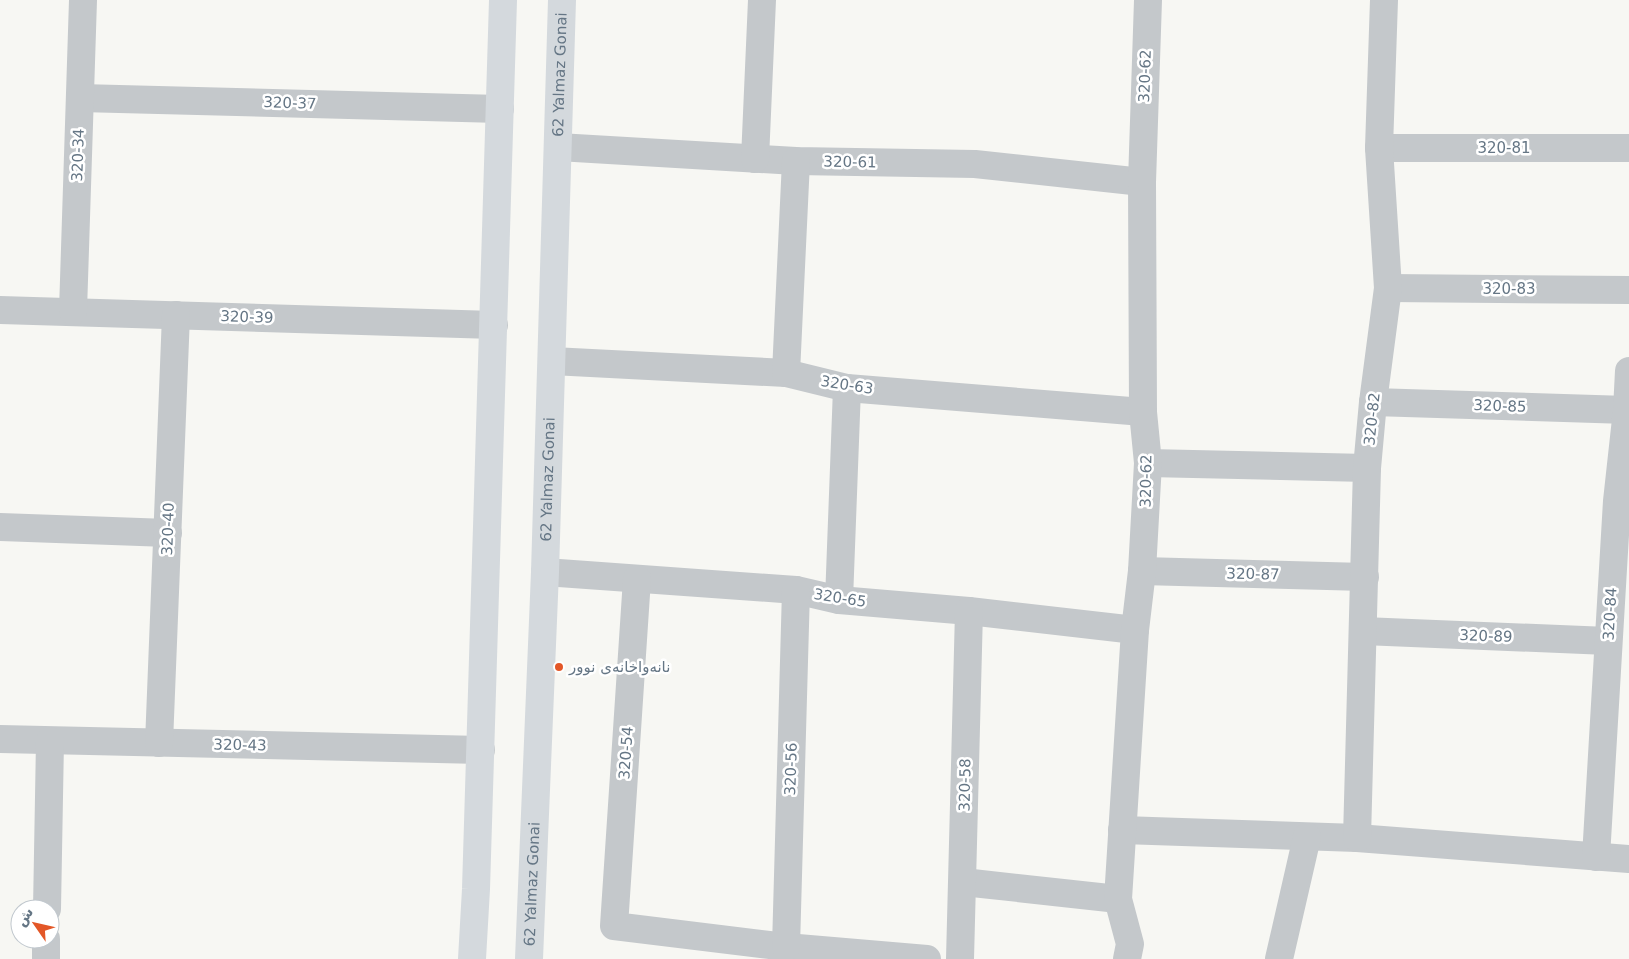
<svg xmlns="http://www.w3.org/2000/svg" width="1629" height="959" font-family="'DejaVu Sans',Cairo,sans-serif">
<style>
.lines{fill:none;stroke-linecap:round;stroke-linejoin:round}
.minor{stroke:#c4c8cb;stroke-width:28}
.secondary{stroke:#d4d9dd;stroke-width:28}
.poi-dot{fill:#e35727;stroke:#fff;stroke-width:2}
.labels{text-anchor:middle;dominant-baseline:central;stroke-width:5;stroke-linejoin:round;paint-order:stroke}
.street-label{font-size:15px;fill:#657685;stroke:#fff}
.poi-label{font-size:15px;fill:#657685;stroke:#fff;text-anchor:start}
</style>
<rect width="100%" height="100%" fill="#f7f7f3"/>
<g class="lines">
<g class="minor">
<path d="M 80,98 L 500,109"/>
<path d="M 558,147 L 796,161 L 975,164 L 1142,182"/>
<path d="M 1379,148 L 1629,148"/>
<path d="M 755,159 L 762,0"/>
<path d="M 1388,288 L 1629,290"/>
<path d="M 0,310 L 494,325"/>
<path d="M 73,311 L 83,0"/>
<path d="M 552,361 L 786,373 L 847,388 L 1143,412"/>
<path d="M 786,373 L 796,161"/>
<path d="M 1373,402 L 1627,410"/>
<path d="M 1148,463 L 1367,468"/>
<path d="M 0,527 L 168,533"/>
<path d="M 1142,571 L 1365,577"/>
<path d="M 545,572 L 796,590 L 839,600 L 969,611 L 1135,630"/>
<path d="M 637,579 L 614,926 L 786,947 L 927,959"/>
<path d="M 839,600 L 847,388"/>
<path d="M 1363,631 L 1608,641"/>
<path d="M 0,739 L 481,750"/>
<path d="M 159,743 L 176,315"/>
<path d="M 1122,830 L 1357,838 L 1629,859"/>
<path d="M 1357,838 L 1367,468 L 1373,402 L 1388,288 L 1379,148 L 1384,0"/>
<path d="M 1596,857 L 1617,501 L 1627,410 L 1629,371"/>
<path d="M 963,882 L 1118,899"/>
<path d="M 47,909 L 50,741"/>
<path d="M 786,947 L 796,590"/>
<path d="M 46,959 L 46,939"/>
<path d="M 960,959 L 969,611"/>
<path d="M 1127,959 L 1130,944 L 1118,899 L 1135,630 L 1142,571 L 1148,463 L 1143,412 L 1142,182 L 1148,0"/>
<path d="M 1279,959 L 1307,837"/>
</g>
<g class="secondary">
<path d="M 472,959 L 476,889 L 503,0"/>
<path id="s1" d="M 529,959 L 545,572 L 562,0"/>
</g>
</g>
<circle class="poi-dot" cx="559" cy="667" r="5"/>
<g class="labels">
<g class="street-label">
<text stroke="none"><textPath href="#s1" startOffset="885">62 Yalmaz Gonai</textPath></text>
<text transform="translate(1145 76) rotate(-88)">320-62</text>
<text transform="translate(290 103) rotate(2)">320-37</text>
<text x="1504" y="148">320-81</text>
<text transform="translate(78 155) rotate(-88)">320-34</text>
<text transform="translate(850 162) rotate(1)">320-61</text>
<text x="1509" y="289">320-83</text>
<text transform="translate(247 317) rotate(2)">320-39</text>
<text transform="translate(847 385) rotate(9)">320-63</text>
<text transform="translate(1500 406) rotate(2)">320-85</text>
<text transform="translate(1372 419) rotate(-84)">320-82</text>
<text stroke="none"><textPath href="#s1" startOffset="480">62 Yalmaz Gonai</textPath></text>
<text transform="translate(1146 481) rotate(-89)">320-62</text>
<text transform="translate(168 529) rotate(-88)">320-40</text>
<text transform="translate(1253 574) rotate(1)">320-87</text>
<text transform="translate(840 598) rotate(9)">320-65</text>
<text transform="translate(1610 614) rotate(-87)">320-84</text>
<text transform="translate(1486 636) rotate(2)">320-89</text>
<text transform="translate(240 745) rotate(1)">320-43</text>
<text transform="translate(626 753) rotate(-86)">320-54</text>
<text transform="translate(791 769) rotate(-88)">320-56</text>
<text transform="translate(965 785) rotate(-89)">320-58</text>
<text stroke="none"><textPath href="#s1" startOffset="75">62 Yalmaz Gonai</textPath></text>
</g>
<g class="poi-label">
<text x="569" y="667">نانەواخانەی نوور</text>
</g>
</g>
<g transform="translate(35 924) rotate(304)"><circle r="24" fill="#ffffff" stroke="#c1c8ce"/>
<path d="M0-4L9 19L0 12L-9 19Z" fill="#e35727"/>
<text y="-8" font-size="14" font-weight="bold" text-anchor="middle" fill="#657685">ش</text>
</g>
</svg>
